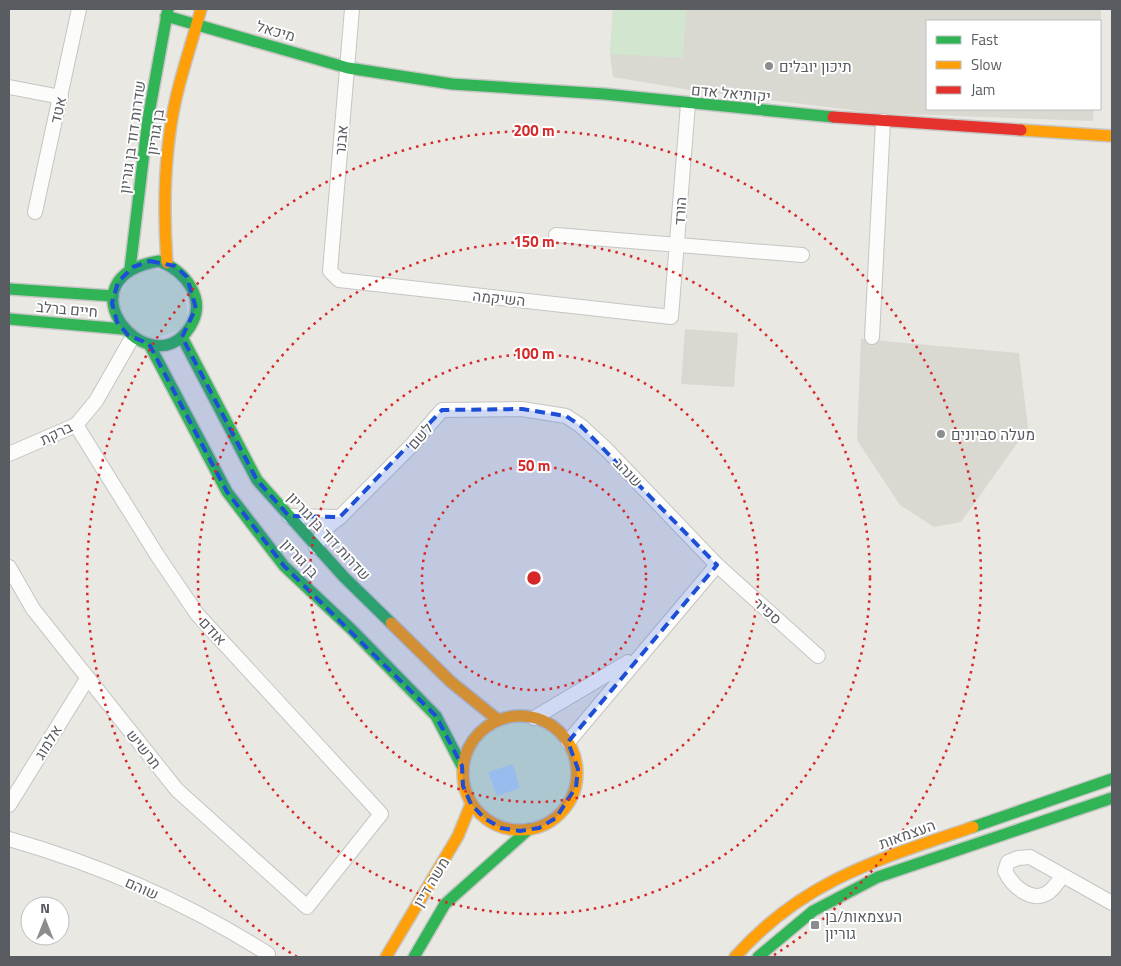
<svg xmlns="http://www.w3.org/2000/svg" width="1121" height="966" font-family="'Titillium Web',Heebo,sans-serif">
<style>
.education{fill:#d9d8d1}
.green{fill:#d1e5cf}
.water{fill:#b7d8f4}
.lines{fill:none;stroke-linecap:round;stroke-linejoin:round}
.street-casing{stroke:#c5c5c4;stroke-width:16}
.fast-casing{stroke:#c6c6c5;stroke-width:14}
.slow-casing{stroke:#c6c6c5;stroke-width:14}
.jam-casing{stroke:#c6c6c5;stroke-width:14}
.street{stroke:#fcfcfb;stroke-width:14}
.fast{stroke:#30b455;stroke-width:11}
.slow{stroke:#ff9f0a;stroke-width:11}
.jam{stroke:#e5322d;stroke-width:11}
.marked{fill:#1d4ed8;fill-opacity:0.2;stroke:#1d4ed8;stroke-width:4;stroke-dasharray:10 6;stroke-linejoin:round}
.ring{fill:none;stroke:#d62828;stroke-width:2.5;stroke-dasharray:2.5 5}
.poi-dot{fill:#8b8d8e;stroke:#fff;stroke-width:2}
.labels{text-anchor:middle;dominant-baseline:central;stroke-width:4;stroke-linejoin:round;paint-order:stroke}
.street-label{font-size:15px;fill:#595c61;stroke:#fff}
.poi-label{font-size:15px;fill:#595c61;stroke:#fff;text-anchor:start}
.centre{fill:#d62828;stroke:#fff;stroke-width:2.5}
.ring-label{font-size:15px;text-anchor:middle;font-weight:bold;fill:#d62828;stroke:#fff;stroke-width:4;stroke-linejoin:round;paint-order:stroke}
</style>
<rect width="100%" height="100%" fill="#e9e8e3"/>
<g class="education">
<path d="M 613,9 L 1101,9 L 1100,33 L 1100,21 L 927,21 L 927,109 L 1094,109 L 1093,121 L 875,113 L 690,90 L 613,77 L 610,54 Z"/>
<path d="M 685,329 L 738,333 L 734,387 L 681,384 Z"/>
<path d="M 861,339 L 1019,353 L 1028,428 L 961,522 L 934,527 L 900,505 L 857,440 Z"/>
</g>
<g class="green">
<path d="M 613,9 L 686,9 L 683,58 L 610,54 Z"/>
<path d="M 137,267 L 184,275 L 188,327 L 147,341 L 116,310 L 115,303 Z"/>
<circle cx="520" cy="773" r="55"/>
</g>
<path class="water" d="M 513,764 L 520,788 L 497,796 L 488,772 Z"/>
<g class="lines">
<defs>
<g id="street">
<path d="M 352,9 L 330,271 L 339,280 L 671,317 L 688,104"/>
<path d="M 9,87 L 61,97"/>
<path d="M 35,212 L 79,9"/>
<path d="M 556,235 L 802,255"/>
<path d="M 872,337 L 883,121"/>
<path d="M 9,454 L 76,425 L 96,401 L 132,338"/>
<path d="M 289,516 L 340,517"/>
<path d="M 316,547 L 325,529 L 340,517 L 411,446 L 442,410 L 522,409 L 566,416 L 581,426 L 606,449 L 717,565 L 818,656"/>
<path d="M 9,567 L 33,609 L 177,790 L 307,907 L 381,814 L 197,614 L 157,555 L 76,425"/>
<path d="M 534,718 L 628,662"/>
<path d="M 568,742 L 717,565"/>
<path d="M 9,805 L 87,679"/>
<path d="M 9,839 C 100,865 188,903 268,954 L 266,957"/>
<path d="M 1062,877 C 1058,882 1054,888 1049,892 C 1032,904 1012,886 1005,871 L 1008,862 L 1018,858 L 1030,857 L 1112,903"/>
</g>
<g id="fast">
<path d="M 166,16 L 348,68 L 452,84 L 604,94 L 833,117"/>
<path d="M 159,261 C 185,271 208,299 190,327 C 150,389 57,278 159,261 Z"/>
<path d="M 130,269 L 148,119 L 168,9"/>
<path d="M 9,289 L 113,296"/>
<path d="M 9,319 L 123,329"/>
<path d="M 182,337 L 257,480 L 344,577 L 391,623"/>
<path d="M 149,344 L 227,492 L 284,566 L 352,630 L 436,716 L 462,766"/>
<path d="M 973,827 L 1112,779"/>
<path d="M 414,957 L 445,904 L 529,829"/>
<path d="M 758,957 L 813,911 L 878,877 L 1112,798"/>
</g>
<g id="slow">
<path d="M 1021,130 L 1112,136"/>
<path d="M 167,263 C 163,208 164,152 176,98 C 183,68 193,39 201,9"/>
<path d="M 391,623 L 451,682 L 498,720"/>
<circle cx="520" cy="773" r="57"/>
<path d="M 386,957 L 458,836 L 471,804"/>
<path d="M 735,957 C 803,880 880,859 973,827"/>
</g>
<path id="jam" d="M 833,117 L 1021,130"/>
</defs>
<use href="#street" class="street-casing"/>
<use href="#fast" class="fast-casing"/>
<use href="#slow" class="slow-casing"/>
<use href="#jam" class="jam-casing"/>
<use href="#street" class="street"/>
<use href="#fast" class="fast"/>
<use href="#slow" class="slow"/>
<use href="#jam" class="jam"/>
</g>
<path class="marked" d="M 150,261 L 175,266 L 187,277 L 196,308 L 182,337 L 257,480 L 289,516 L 340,517 L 442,410 L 522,409 L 566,416 L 581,426 L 717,565 L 568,742 L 578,769 L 576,787 L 556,818 L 539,828 L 520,831 L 501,828 L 484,818 L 471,804 L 463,786 L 462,766 L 436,716 L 284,566 L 227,492 L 149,344 L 128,335 L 117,322 L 112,303 L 118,282 L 133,267 Z"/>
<g class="ring">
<circle cx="534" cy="578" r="112"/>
<circle cx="534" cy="578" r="224"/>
<circle cx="534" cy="578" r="336"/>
<path d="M297 957A447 447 0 1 1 771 957"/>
</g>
<g class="poi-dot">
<circle cx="769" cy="66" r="5"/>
<circle cx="941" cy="434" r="5"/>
<rect x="810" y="920" width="10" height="10" rx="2.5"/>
</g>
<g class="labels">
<g class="street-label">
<text transform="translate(276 31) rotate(16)">מיכאל</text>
<text transform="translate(731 93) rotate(5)">יקותיאל אדם</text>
<text transform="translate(58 110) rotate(-77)">אטד</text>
<text transform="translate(155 132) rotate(-81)">בן גוריון</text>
<text transform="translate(132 137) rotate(-82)">שדרות דוד בן גוריון</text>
<text transform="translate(341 140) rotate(-85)">אבנר</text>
<text transform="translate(680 211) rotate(-86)">הורד</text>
<text transform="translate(499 298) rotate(6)">השיקמה</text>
<text transform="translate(67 309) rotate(5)">חיים ברלב</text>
<text transform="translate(56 433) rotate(-26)">ברקת</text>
<text transform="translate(420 436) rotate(-49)">לשם</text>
<text transform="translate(628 472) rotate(46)">שנהב</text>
<text transform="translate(329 536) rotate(47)">שדרות דוד בן גוריון</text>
<text transform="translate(300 558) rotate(47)">בן גוריון</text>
<text transform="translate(768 611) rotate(42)">ספיר</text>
<text transform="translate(213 631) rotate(47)">אודם</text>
<text transform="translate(48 742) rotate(-58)">אלמוג</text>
<text transform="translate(144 749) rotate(51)">תרשיש</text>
<text transform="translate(907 834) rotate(-20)">העצמאות</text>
<text transform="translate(431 882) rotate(-59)">משה דיין</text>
<text transform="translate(142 888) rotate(24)">שוהם</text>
</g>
<g class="poi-label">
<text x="779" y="66">תיכון יובלים</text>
<text x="951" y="434">מעלה סביונים</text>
<text x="825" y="916">העצמאות/בן<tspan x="825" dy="17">גוריון</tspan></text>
</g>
</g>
<circle cx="534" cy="578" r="8" class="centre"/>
<g class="ring-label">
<text x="534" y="136">200 m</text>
<text x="534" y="247">150 m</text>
<text x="534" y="359">100 m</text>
<text x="534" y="471">50 m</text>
</g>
<rect width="1121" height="966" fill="none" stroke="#595c61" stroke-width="20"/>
<rect x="926" y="20" width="175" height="90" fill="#ffffff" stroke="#bdbec0"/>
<rect x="936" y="36" width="25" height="8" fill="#30b455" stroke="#bdbec0"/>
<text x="971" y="45" font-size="15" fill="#595c61">Fast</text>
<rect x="936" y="61" width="25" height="8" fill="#ff9f0a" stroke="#bdbec0"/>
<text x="971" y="70" font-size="15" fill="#595c61">Slow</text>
<rect x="936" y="86" width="25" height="8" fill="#e5322d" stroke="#bdbec0"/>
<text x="971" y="95" font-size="15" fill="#595c61">Jam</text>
<g transform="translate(45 921)"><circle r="24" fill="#ffffff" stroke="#bdbec0"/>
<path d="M0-4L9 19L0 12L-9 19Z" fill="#8b8d8e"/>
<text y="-8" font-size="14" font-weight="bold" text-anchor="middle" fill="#595c61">N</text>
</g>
</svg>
